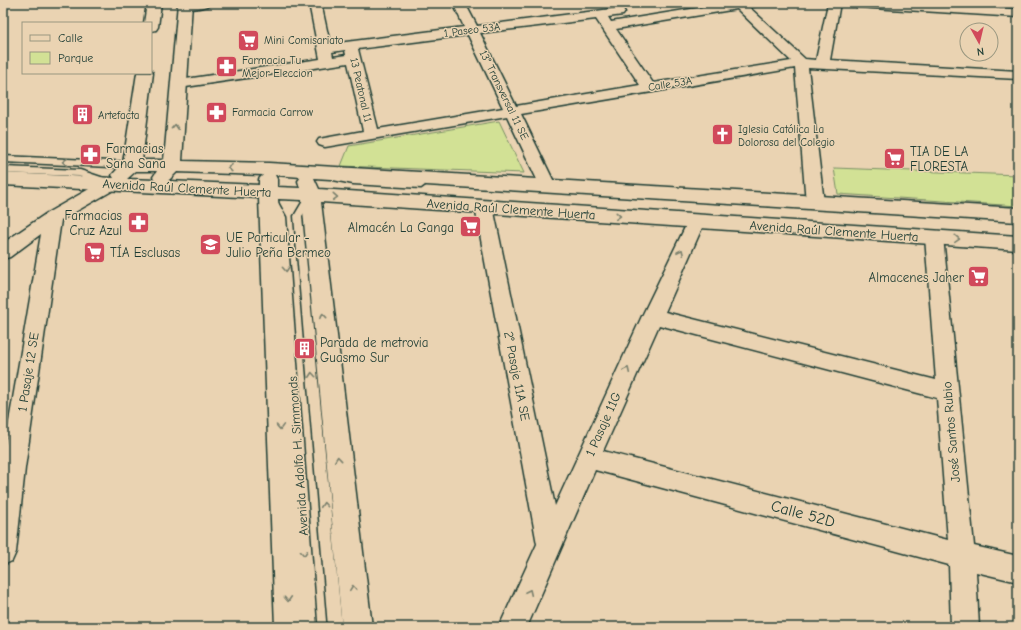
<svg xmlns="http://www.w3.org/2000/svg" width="1021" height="630" font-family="'Comic Neue',sans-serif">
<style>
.green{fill:#d2e195;stroke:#788f64}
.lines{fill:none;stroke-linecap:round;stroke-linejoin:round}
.lane-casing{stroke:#1f3d34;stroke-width:3}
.street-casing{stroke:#1f3d34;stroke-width:3}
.secondary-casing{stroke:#1f3d34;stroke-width:3}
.lane{fill:#ead3b2;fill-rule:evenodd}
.street{fill:#ead3b2;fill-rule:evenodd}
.secondary{fill:#ead3b2;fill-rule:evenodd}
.oneway{stroke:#7a806d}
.labels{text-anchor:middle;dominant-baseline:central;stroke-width:3;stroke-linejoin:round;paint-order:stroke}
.far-street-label{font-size:11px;fill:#1f3d34;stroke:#ead3b2}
.far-poi-label{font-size:11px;fill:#1f3d34;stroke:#ead3b2;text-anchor:start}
.poi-label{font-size:13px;fill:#1f3d34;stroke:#ead3b2;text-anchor:start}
.street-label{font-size:13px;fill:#1f3d34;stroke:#ead3b2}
.near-street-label{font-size:16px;fill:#1f3d34;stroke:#ead3b2}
</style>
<rect width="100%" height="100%" fill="#ead3b2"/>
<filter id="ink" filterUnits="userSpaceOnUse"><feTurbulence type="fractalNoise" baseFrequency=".025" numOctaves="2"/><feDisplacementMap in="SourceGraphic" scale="8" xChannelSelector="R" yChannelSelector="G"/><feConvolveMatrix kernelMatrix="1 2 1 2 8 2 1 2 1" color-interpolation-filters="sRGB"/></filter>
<g filter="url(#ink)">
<g class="green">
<path d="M 499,121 L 524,173 L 341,166 L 349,146 Z"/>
<path d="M 834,168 L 1018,175 L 1018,206 L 838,194 Z"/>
</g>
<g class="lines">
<defs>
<g id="lane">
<path d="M 3,156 L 132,162 L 136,165 L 132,168 L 3,162 Z"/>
<path d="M 3,167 L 80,170 L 107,179 L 108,181 L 104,184 L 79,176 L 3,173 Z"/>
<path d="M 336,175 L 353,178 L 421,182 L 425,185 L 421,188 L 353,184 L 333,180 L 332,178 L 333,176 Z"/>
<path d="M 310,193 L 314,196 L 302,216 L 342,627 L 328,627 L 294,216 L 307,194 Z"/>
<path d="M 272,196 L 275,197 L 286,217 L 317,627 L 303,627 L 278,217 L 268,199 Z"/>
</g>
<g id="street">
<path d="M 180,3 L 210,3 L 208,6 C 200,8 189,10 181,8 L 179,5 Z"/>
<path d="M 309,3 L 321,3 L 330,44 L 464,27 L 453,3 L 465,3 L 477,26 L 619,8 L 623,9 L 625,12 L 623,15 L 608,17 L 611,22 L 728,3 L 757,3 L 755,6 L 749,7 L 805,59 L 816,60 L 828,3 L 840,3 L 830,60 L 1018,71 L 1018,79 L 808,68 L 824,203 L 821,207 L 815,209 L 809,207 L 806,203 L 795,68 L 521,114 L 556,186 L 554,190 L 548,191 L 542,190 L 540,186 L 507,116 L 325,147 L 319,145 L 317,142 L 319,139 L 363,131 L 348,63 L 179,88 L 174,87 L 172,84 L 174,81 L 179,80 L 320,59 ZM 737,9 L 791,61 L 653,83 L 616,29 ZM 596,19 L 640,85 L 516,106 L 480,33 ZM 468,35 L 503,108 L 378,129 L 358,49 ZM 345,50 L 346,55 L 333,57 L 332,52 Z"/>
<path d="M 851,3 L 917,3 L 1018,9 L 1018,17 L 857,7 L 853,6 Z"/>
<path d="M 111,179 L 117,180 L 119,184 L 117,188 L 61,220 L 25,468 L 16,552 L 12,561 L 3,565 L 3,457 L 41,234 L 10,257 L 3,259 L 3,243 L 47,213 L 105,180 Z"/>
<path d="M 484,201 L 490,203 L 493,207 L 555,506 L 642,316 L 690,217 L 696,215 L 702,217 L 705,221 L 665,312 L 936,380 L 925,237 L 928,233 L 934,231 L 940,233 L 943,237 L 974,546 L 1018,556 L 1018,582 L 976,572 L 979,627 L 951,627 L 949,565 L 595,470 L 527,627 L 499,627 L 537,544 L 475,207 L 478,203 ZM 659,325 L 937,398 L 948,540 L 603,451 Z"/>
</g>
<g id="secondary">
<path d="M 147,3 L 161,3 L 158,27 L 156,30 L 151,31 L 151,23 L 144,23 Z"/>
<path d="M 178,3 L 192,3 L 182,161 L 269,163 L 1018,208 L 1018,222 L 314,178 L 319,189 L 1018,236 L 1018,250 L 321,202 L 372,627 L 342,627 L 302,200 L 278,199 L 305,627 L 275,627 L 259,198 L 3,185 L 3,173 L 114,178 L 112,175 L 123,163 L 137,73 L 151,73 L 151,70 L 153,73 L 142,160 L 164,160 ZM 136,171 L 157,171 L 153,177 L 155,180 L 127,179 ZM 177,172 L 263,175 L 259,179 L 259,185 L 168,181 ZM 275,175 L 301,177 L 298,181 L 300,188 L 277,187 L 277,179 Z"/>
</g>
</defs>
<use href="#lane" class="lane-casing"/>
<use href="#street" class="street-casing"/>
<use href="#secondary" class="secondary-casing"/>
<use href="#lane" class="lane"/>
<use href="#street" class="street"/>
<use href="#secondary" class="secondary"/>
</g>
<defs><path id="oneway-chevron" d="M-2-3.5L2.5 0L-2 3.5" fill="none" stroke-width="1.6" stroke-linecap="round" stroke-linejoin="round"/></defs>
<g class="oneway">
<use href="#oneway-chevron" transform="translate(175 127) rotate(-86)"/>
<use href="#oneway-chevron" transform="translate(65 162) rotate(-177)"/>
<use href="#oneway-chevron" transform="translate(230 168) rotate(-178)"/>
<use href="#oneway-chevron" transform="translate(335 197) rotate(4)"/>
<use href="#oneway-chevron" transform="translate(618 216) rotate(4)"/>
<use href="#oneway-chevron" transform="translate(957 239) rotate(4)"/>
<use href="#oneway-chevron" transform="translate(681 252) rotate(-65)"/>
<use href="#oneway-chevron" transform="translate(286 269) rotate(86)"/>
<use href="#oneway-chevron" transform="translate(323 316) rotate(-96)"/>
<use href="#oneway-chevron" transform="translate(627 370) rotate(-65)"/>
<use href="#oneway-chevron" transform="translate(312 375) rotate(-95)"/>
<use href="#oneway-chevron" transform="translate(280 427) rotate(88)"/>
<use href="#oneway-chevron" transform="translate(338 459) rotate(-96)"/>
<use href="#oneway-chevron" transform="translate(324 505) rotate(-95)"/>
<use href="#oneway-chevron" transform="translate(304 553) rotate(86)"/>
<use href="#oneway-chevron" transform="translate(353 588) rotate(-96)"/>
<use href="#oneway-chevron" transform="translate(529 592) rotate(-65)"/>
<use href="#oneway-chevron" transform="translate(288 599) rotate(87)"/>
</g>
</g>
<defs>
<symbol id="supermarket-square" viewBox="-11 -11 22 22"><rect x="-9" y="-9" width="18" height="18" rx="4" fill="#d1495b" stroke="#ead3b2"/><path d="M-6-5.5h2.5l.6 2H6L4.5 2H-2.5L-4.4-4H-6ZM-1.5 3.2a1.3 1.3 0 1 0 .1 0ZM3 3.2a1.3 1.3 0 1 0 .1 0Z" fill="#fff"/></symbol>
<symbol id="pharmacy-square" viewBox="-11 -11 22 22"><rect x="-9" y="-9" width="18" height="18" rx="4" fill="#d1495b" stroke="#ead3b2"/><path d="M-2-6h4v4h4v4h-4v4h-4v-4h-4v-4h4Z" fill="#fff"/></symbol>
<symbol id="building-square" viewBox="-11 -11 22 22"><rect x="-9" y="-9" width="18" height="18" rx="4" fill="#d1495b" stroke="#ead3b2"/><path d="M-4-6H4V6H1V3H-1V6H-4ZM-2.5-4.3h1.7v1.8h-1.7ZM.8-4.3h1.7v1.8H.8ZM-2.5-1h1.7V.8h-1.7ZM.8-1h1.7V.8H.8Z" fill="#fff"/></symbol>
<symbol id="church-square" viewBox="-11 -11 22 22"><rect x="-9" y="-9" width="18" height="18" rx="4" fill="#d1495b" stroke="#ead3b2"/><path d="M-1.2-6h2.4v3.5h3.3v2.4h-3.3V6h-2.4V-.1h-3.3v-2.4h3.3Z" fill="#fff"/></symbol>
<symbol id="school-square" viewBox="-11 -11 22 22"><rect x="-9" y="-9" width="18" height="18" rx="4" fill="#d1495b" stroke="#ead3b2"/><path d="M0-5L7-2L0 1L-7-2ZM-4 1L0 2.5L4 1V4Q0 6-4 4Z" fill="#fff"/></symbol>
</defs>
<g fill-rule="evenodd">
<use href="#supermarket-square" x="236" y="28" width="25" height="25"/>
<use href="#pharmacy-square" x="214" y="54" width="25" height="25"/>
<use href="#pharmacy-square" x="204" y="100" width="25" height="25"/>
<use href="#building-square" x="70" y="102" width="25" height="25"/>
<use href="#church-square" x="710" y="122" width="25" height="25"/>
<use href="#pharmacy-square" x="78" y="142" width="25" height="25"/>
<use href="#supermarket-square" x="882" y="146" width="25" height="25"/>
<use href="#pharmacy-square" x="126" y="210" width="25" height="25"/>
<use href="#supermarket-square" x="458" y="214" width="25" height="25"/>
<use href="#school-square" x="198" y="232" width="25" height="25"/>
<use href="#supermarket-square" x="82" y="240" width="25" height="25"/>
<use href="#supermarket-square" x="966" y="264" width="25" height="25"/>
<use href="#building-square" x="292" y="336" width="25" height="25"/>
</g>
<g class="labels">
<g class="far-street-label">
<text transform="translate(472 30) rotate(-7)">1 Paseo 53A</text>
<text transform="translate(670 84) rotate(-9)">Calle 53A</text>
<text transform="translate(361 90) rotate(77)">13 Peatonal 11</text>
<text transform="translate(504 95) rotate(64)">13° Transversal 11 SE</text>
</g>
<g class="far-poi-label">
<text x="264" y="40">Mini Comisariato</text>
<text x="242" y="60">Farmacia Tu<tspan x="242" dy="13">Mejor Eleccion</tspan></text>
<text x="232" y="112">Farmacia Carrow</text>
<text x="98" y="115">Artefacta</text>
<text x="738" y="129">Iglesia Católica La<tspan x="738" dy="13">Dolorosa del Colegio</tspan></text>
</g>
<g class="poi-label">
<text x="106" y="148">Farmacias<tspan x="106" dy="15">Sana Sana</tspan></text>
<text x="910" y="151">TIA DE LA<tspan x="910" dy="15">FLORESTA</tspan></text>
<text x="122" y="215" text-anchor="end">Farmacias<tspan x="122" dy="15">Cruz Azul</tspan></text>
<text x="454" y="227" text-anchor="end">Almacén La Ganga</text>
<text x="226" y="237">UE Particular -<tspan x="226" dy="15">Julio Peña Bermeo</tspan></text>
<text x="110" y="252">TÍA Esclusas</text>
<text x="964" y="277" text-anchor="end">Almacenes Jaher</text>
<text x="320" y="342">Parada de metrovia<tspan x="320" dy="15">Guasmo Sur</tspan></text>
</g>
<g class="street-label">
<text transform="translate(187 188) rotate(3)">Avenida Raúl Clemente Huerta</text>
<text transform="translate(511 209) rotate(4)">Avenida Raúl Clemente Huerta</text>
<text transform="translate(834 231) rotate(4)">Avenida Raúl Clemente Huerta</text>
<text transform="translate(28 372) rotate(-81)">1 Pasaje 12 SE</text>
<text transform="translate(517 376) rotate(79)">2° Pasaje 11A SE</text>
<text transform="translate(603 424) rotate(-66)">1 Pasaje 11G</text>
<text transform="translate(951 432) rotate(-95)">José Santos Rubio</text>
<text transform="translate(298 456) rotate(-94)">Avenida Adolfo H. Simmonds</text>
</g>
<g class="near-street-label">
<text transform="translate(803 514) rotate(15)">Calle 52D</text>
</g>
</g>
<rect width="1021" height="630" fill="none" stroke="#ead3b2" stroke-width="16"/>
<rect x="8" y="8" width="1005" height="614" fill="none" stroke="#1f3d34" stroke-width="1.5" filter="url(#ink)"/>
<rect x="22" y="22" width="130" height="52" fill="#ead3b2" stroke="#999780"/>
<rect x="30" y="35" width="20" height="6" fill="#ead3b2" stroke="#999780"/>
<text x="58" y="42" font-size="12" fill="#1f3d34">Calle</text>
<rect x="30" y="52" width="20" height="12" fill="#d2e195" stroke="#999780"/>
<text x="58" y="62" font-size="12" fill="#1f3d34">Parque</text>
<g transform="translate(979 42) rotate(172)"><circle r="19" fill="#ead3b2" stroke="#999780"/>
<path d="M0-3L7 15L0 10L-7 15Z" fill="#d1495b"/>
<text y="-6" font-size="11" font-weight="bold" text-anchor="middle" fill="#1f3d34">N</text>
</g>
</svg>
